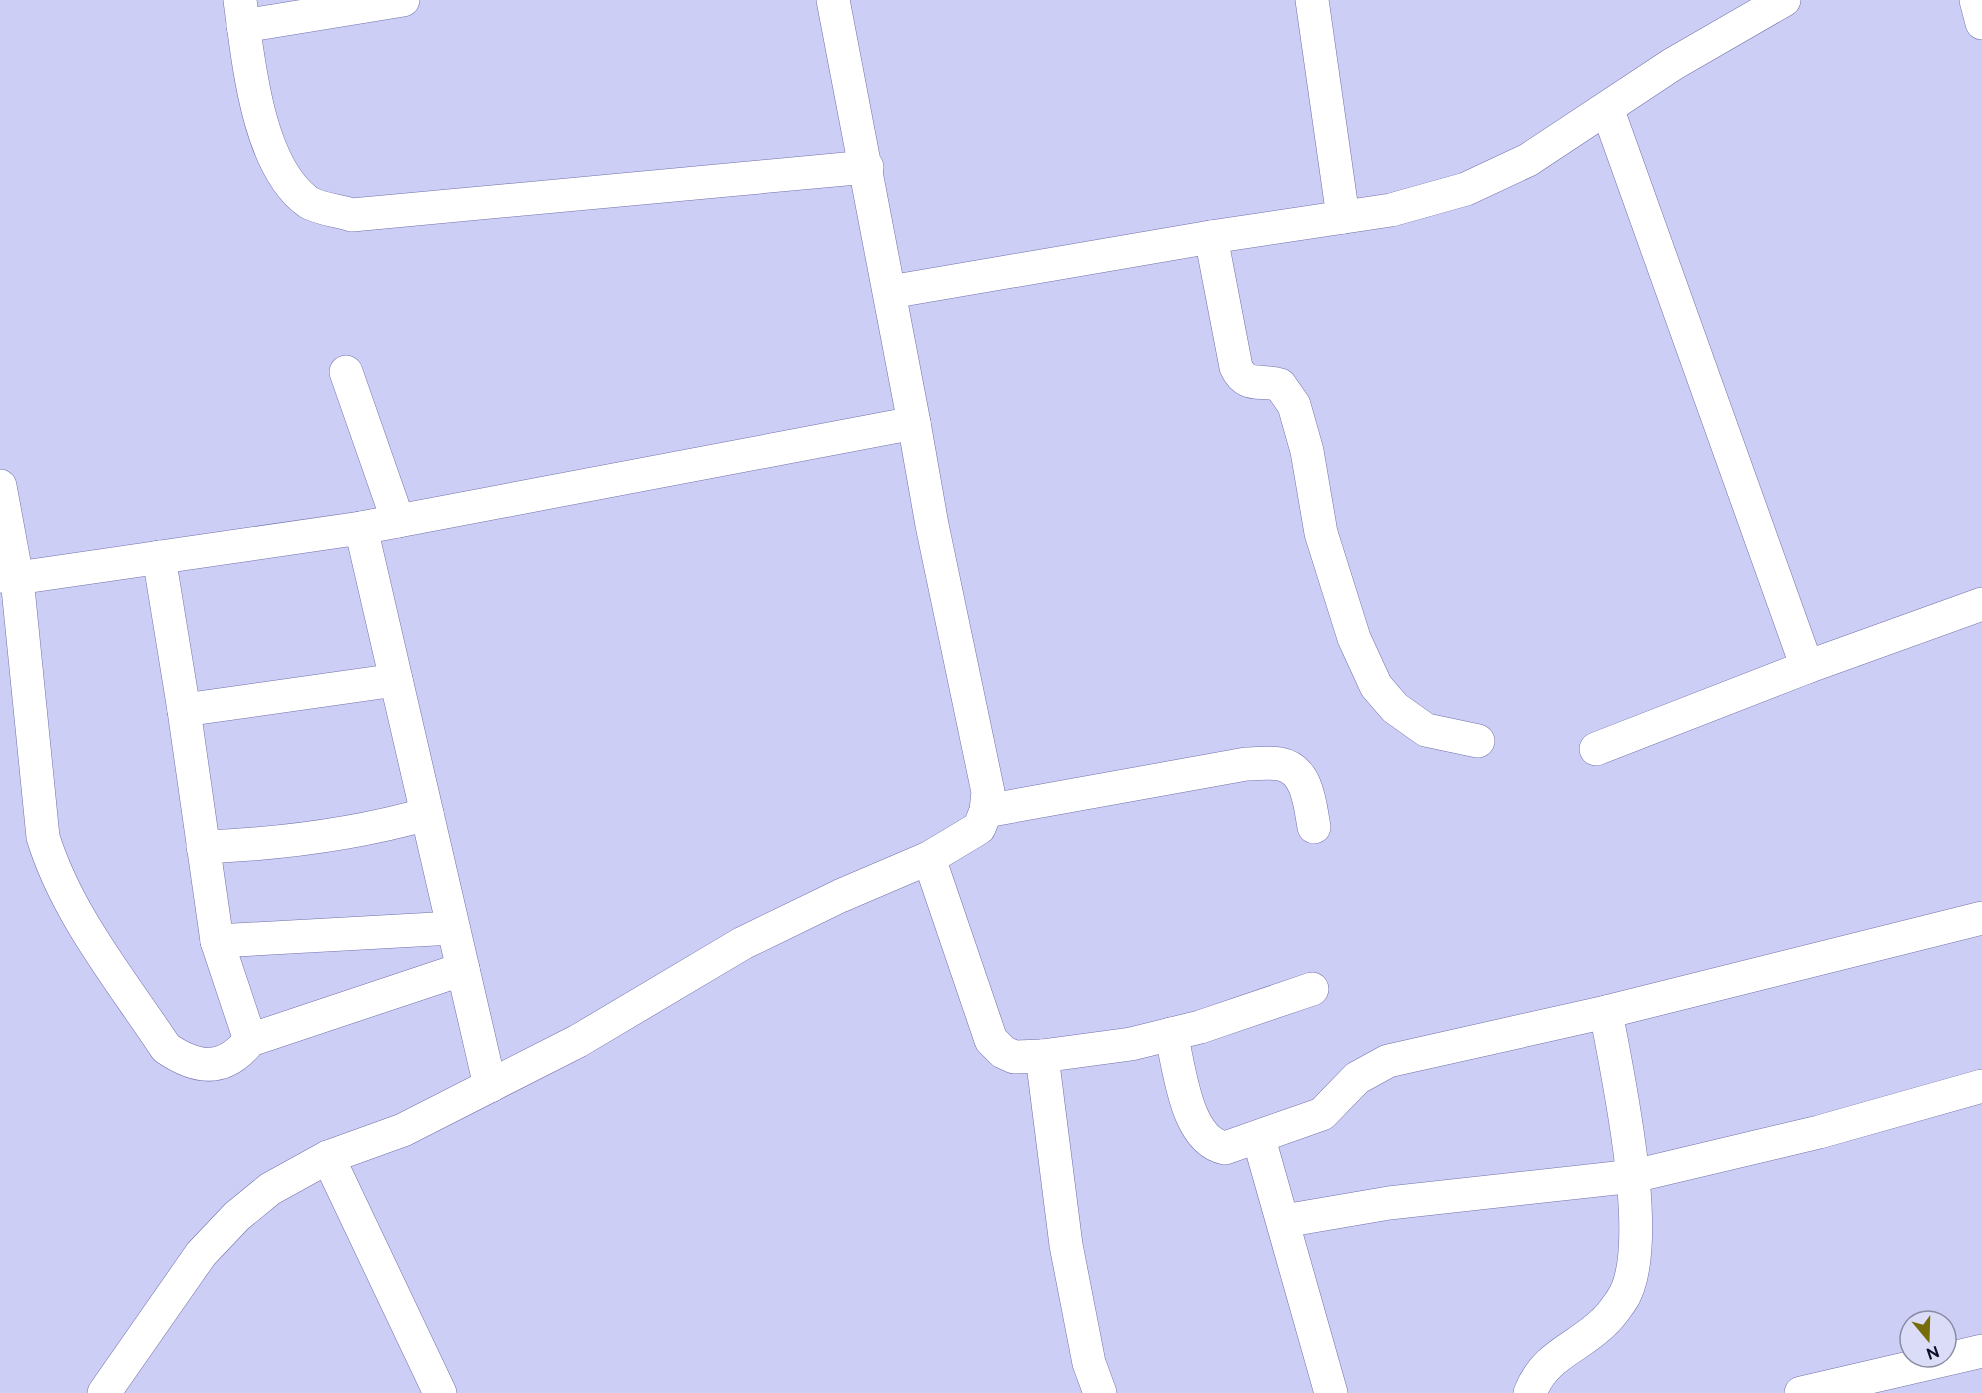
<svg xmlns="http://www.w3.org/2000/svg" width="1982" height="1393" font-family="Raleway,sans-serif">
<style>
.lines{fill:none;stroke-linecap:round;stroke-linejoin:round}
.minor-casing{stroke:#7170ac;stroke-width:34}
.minor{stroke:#fff;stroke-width:33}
</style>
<rect width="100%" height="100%" fill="#cccef5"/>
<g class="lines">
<defs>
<g id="minor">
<path d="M 240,0 C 248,59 257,165 308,202 C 319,209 340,211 352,215 L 867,167"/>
<path d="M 833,0 L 914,423"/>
<path d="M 1312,0 L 1343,217"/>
<path d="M 1976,0 L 1982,23"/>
<path d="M 243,26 L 403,0"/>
<path d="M 1607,108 L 1807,667"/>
<path d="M 1211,237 L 1236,367 C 1246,389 1261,379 1280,385 L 1294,405 L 1307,451 L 1321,533 L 1354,638 L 1376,686 L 1395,708 L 1426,730 L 1478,741"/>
<path d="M 890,292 L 1211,237 L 1391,210 L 1466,189 L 1528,160 L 1673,64 L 1784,0"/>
<path d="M 346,372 L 398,521"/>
<path d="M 0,486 L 17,578 L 43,837 C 67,915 121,980 166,1048 C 198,1070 225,1072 250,1040 L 463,969"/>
<path d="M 361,528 L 490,1086"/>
<path d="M 159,557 L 184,710 L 217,941 L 250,1040"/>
<path d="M 0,576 L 17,578 L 361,528 L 914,423 L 932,525 L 988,792 L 986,811 L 979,828 L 929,858 L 840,896 L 743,943 L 578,1041 L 403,1130 L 328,1157 L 270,1189 L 237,1216 L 201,1254 L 104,1393"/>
<path d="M 184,710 L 396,680"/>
<path d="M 1596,749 L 1807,667 L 1982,604"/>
<path d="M 986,811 L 1246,764 C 1257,764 1269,762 1280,764 C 1308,769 1310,805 1314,827"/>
<path d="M 203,847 C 280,844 353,835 427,814"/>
<path d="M 929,858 L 991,1040 L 1003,1052 L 1014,1057 L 1042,1056 L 1131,1044 L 1200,1027 L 1312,989"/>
<path d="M 217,941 L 453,928"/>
<path d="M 1171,1034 C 1180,1068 1185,1140 1225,1148 L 1322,1114 L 1357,1078 L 1388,1061 L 1606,1012 L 1982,918"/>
<path d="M 1042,1056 L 1066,1245 L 1089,1363 L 1100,1393"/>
<path d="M 1259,1139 L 1331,1393"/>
<path d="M 328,1157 L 440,1393"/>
<path d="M 1284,1221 L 1389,1203 L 1634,1176 L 1819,1132 L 1982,1086"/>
<path d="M 1530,1393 C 1545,1354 1577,1349 1604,1322 C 1611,1316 1616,1308 1621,1301 C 1657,1251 1617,1073 1606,1012"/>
<path d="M 1801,1393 L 1982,1351"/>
</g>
</defs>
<use href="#minor" class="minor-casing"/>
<use href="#minor" class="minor"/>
</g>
<g transform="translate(1928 1339) rotate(161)"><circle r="28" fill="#dbdcf7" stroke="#8a8aa3" stroke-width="1.5"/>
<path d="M0-4.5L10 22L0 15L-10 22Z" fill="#766d0a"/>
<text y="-9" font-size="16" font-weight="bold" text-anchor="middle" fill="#100e25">N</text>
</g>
</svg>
